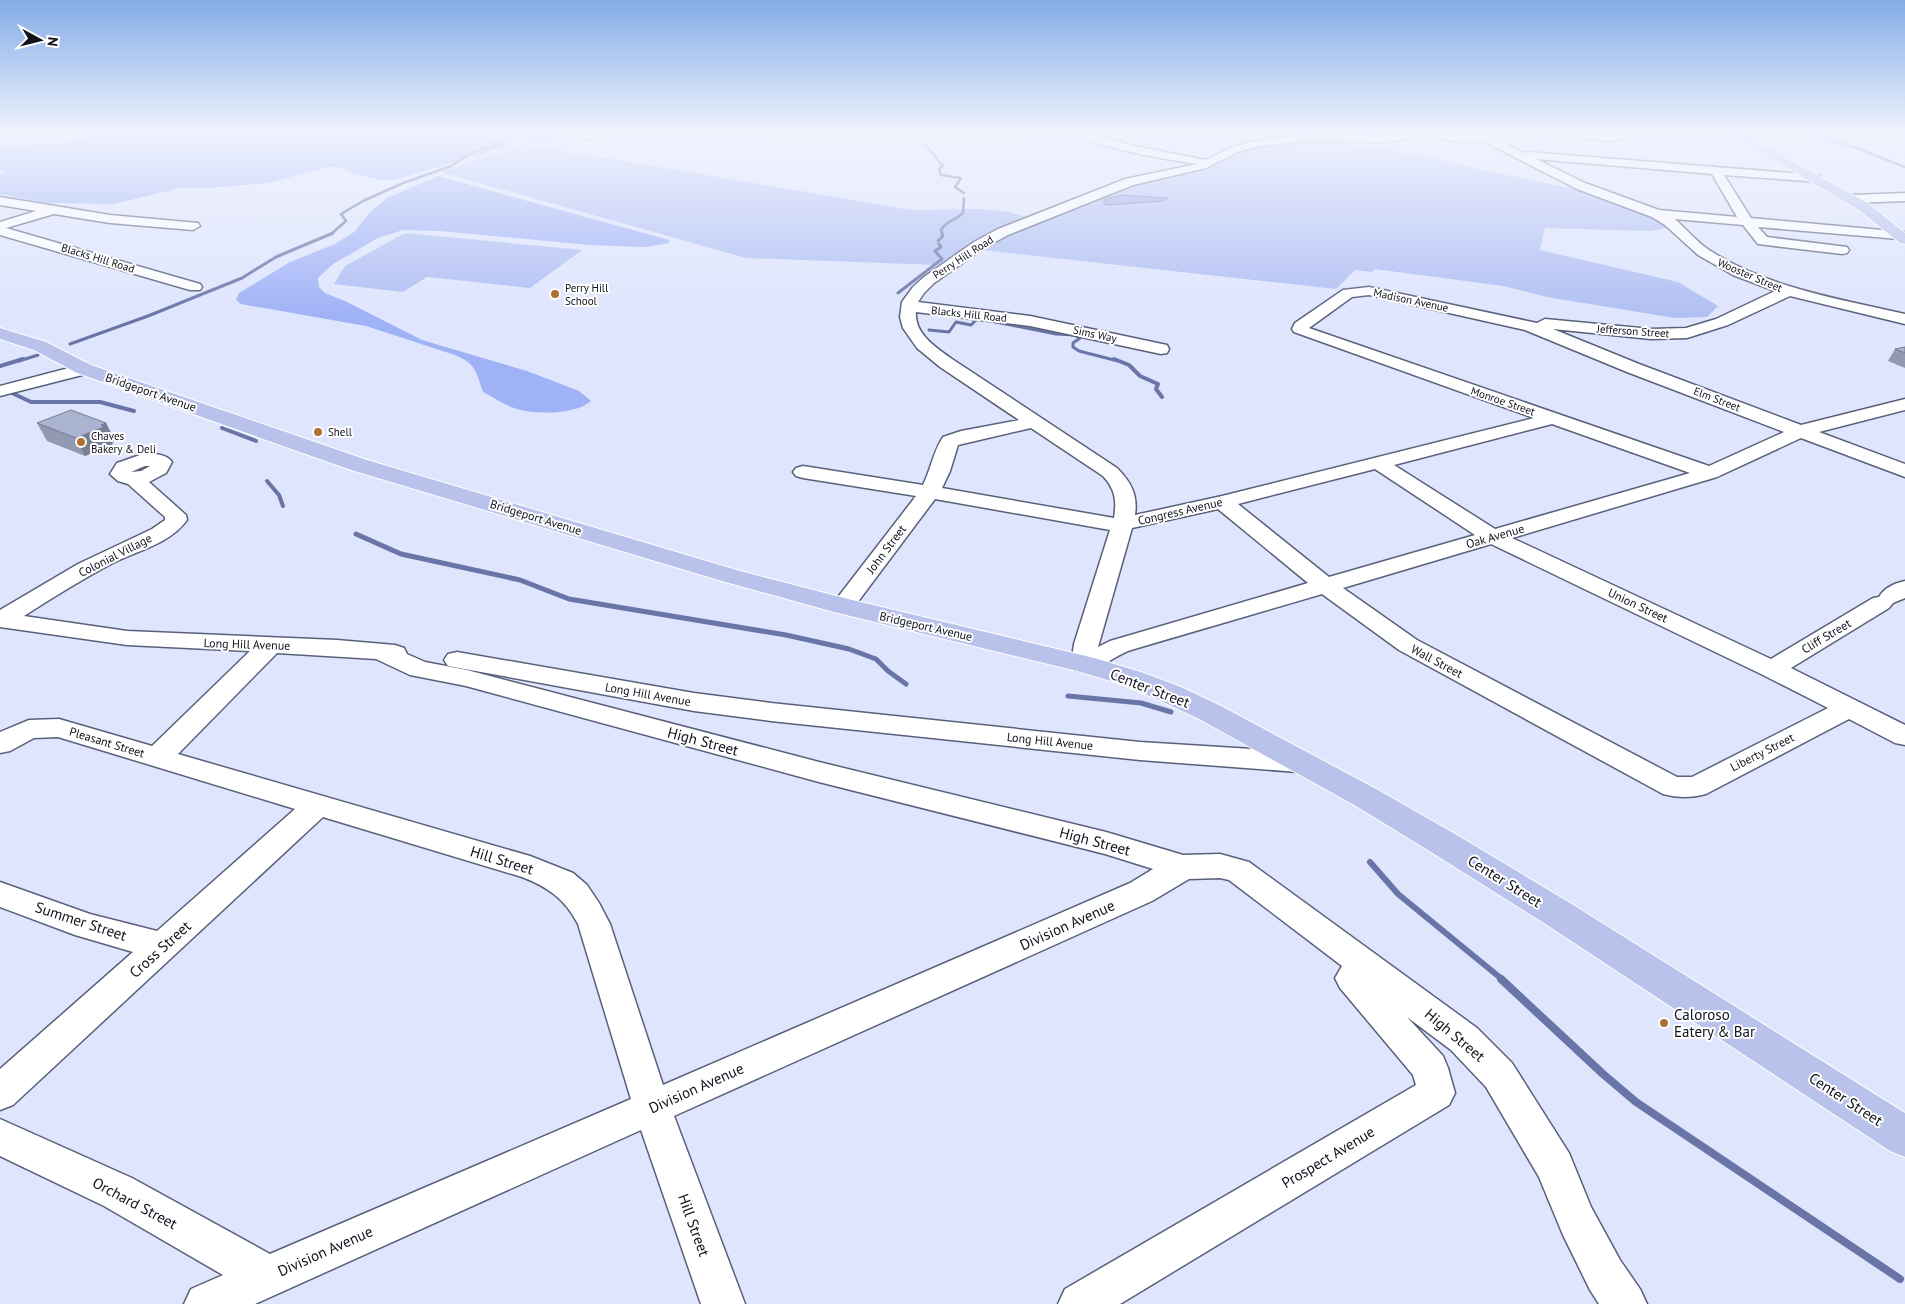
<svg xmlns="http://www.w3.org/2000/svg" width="1905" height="1304" font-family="'PT Sans',sans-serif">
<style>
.green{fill:#b0bff3}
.forest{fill:#a0b2f6}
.water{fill:#8fa0e3;stroke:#6975a7}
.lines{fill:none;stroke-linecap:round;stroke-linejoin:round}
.stream-far5{stroke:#6975a7;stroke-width:2.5}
.stream-far4{stroke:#6975a7;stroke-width:3}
.stream-far3{stroke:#6975a7;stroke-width:4}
.stream-far2{stroke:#6975a7;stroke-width:5}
.stream-far1{stroke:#6975a7;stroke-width:6}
.stream{stroke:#6975a7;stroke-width:8}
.minor-casing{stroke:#59607a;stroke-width:3}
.major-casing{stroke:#fff;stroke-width:2}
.minor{fill:#fff;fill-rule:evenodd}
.major{fill:#b8c2eb;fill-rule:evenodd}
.wall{fill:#929ab3}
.shaded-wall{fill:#777d92}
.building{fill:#aab3d0;stroke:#777d92}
.poi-dot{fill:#ad7034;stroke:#fff;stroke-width:2}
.labels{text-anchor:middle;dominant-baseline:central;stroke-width:4;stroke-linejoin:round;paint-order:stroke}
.far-street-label{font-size:11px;fill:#10121c;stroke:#fff}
.far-poi-label{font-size:11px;fill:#10121c;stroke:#fff;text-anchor:start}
.street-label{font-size:12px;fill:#10121c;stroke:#fff}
.near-street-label{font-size:15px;fill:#10121c;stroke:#fff}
.near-poi-label{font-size:15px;fill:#10121c;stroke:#fff;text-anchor:start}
</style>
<rect width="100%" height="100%" fill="#dee5fd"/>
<g class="green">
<path d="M 1317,140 L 1416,154 L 1490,172 L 1581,190 L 1657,219 L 1668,228 L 1650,231 L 1545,228 L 1540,250 L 1678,282 L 1718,306 L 1707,317 L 1675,318 L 1547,297 L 1503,286 L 1375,269 L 1372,272 L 1355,270 L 1336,289 L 964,248 L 937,265 L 746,258 L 440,172 L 524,144 L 912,210 L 981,209 L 1009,212 L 1039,221 L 1139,184 L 1212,167 L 1247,149 L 1265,144 Z"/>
<path d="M 405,233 L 582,250 L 530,288 L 427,277 L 403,292 L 334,284 L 345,266 Z"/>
</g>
<g class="forest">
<path d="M 96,133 L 486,133 L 508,145 L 506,147 L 397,179 L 382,180 L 355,174 L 339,167 L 328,167 L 268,183 L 206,188 L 180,188 L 114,204 L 46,203 L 0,194 L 0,175 L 7,171 L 0,170 L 0,146 L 63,143 Z"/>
<path d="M 438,176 L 669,240 L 669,243 L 645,247 L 589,245 L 441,231 L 403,230 L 378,238 L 333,264 L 318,278 L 319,287 L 325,293 L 345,301 L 422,340 L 527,371 L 579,391 L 591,401 C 576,415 534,415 514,408 C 504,405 493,397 483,392 C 476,371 476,364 455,355 L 366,326 L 241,304 L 236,300 L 239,293 L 290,262 L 335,244 L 354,232 L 370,212 L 387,198 Z"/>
</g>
<g class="water">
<path d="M 496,133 L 561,133 L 550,140 L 503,137 Z"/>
<path d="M 1123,195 L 1168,198 L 1163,201 L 1109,205 L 1104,204 L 1104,199 Z"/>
</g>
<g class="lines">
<g class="stream-far5">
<path d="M 1807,133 L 1857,148 L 1905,167"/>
<path d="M 923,144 C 935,151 936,161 943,165 L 939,169 L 941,175 L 961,178 L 955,187 L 964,193"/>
<path d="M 331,234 L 346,221 L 341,214 L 363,201 L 403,183 L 451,166 L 473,152 L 505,143"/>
<path d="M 942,234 L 941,230 C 947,220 955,221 963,213 L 964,198"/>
</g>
<g class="stream-far4">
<path d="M 938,241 L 943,236 L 942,233"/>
<path d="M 898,293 L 942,259 L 935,251 L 941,247 L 939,244"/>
<path d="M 929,330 L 949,332 L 956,322 L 971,325 L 976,320 L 981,319 L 1056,334 L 1075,335 L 1080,338 L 1073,343 L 1073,347 L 1079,351 L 1118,361"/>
<path d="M 70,344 L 148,316 L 242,278 L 276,257 L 333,233"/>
<path d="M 19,361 L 38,355"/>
</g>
<g class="stream-far3">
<path d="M 1114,359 L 1129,365 L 1140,376 L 1158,384 L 1156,389 L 1162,397"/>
<path d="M 0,366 L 23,359"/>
<path d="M 10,392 L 31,402 L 100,402 L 134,411"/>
<path d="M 222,428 L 256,441"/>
<path d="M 267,481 L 279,495 L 283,506"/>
</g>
<g class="stream-far2">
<path d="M 356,534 L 401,554 L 520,580 L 569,599 L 786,635 L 849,649 L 876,659 L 888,671 L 906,684"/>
<path d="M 1068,696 L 1141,703 L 1171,712"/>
</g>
<path class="stream-far1" d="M 1370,862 L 1398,894 L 1503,980"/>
<path class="stream" d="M 1501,979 L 1603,1074 L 1636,1102 L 1900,1279"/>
<defs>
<g id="minor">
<path d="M 592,133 L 613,133 L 612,135 L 588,140 L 583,137 Z"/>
<path d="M 1080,133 L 1094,133 L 1130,145 L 1206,160 L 1230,148 L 1250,142 L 1304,135 L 1386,136 L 1405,133 L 1445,133 L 1472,135 L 1470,133 L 1483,133 L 1524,153 L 1528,152 L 1816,175 L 1820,176 L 1822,179 L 1820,182 L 1724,175 L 1751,218 L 1904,232 L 1904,238 L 1899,239 L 1758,227 L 1767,237 L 1847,247 L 1849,250 L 1847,253 L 1842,254 L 1758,244 L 1743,225 L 1675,219 C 1686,229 1697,242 1709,250 C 1768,288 1839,299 1905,314 L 1905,324 L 1790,296 L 1728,325 L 1687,338 L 1651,339 L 1553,329 L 1639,364 L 1801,425 L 1905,399 L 1905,410 L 1819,432 L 1905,464 L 1905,477 L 1801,438 L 1717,477 L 1512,538 L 1771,659 L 1873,598 L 1879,597 C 1884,588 1895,583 1905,581 L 1905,598 L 1893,603 L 1889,608 L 1791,668 L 1905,725 L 1905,745 L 1895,743 L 1849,719 L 1706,794 C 1692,798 1677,798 1663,794 L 1399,650 L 1322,594 C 1258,613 1195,631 1131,650 C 1112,656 1096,675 1075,670 L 1071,664 L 1074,644 L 1110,530 L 935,499 L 851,611 L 843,613 L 835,611 L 831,606 L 835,601 L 916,496 L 803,478 L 796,476 L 793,472 L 796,468 L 803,466 L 923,485 C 931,469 933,452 943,437 L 961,431 L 1019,420 L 940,367 L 917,348 L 903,328 L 900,317 L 902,302 L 913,287 L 924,277 L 974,242 L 998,229 L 1125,179 L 1197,164 C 1172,160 1096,149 1080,133 ZM 1427,136 L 1461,142 L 1483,141 L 1577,189 L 1652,217 L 1665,225 L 1698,255 L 1733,275 L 1775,291 L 1716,319 L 1686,328 L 1651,329 L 1545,319 L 1537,323 L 1369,287 L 1343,290 L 1295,323 L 1292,329 L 1294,332 L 1534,418 L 1222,496 L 1135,515 C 1138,495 1131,482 1117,468 L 952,359 C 937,348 914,334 916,312 L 1030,326 L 1161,354 L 1167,353 L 1169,349 L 1167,345 L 1030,316 L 918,302 L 924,293 L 934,283 L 984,248 L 1008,235 L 1133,185 L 1206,168 L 1238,152 L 1255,147 L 1304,141 L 1386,142 ZM 1536,159 L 1712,174 L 1737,217 L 1659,210 L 1585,183 ZM 1369,295 L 1525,330 L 1627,372 L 1784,432 L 1709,466 L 1309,328 L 1352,297 ZM 1552,424 L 1690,473 L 1495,529 L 1394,465 ZM 1031,428 L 1103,476 C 1115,489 1117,500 1114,518 L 942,488 L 950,471 L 958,445 ZM 1375,469 L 1475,535 L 1329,577 L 1238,504 ZM 1218,509 L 1308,583 L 1110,641 L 1098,647 L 1132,528 ZM 1491,544 L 1763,675 L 1828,708 L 1692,777 L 1677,777 L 1417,640 L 1343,588 Z"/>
<path d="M 1545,133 L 1611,135 L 1629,133 L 1624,139 L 1611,141 L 1550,136 Z"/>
<path d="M 1905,193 L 1905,201 L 1852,203 L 1846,199 L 1852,195 Z"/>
<path d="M 0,197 L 110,215 L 198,223 L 200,226 L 193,230 L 110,223 L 54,214 L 6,228 L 200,284 L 202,287 L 200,290 L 190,290 L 0,235 L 0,222 L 36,211 L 0,205 Z"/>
<path d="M 84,364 L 90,365 L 93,369 L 90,373 L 0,396 L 0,386 Z"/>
<path d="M 143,454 C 153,454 166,453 172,462 L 166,473 L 149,482 L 186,515 L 187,520 C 170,544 136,551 111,564 C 81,580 52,598 24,616 L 127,631 L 337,640 L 395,645 L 404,648 L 407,654 L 425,662 L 467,670 L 819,762 L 1106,832 L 1183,855 L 1220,854 L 1249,862 L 1477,1028 L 1512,1063 L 1569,1153 L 1591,1207 L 1620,1260 L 1640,1289 L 1647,1304 L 1599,1304 L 1590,1290 L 1563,1235 L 1539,1177 L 1486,1087 L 1451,1050 L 1407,1017 L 1443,1056 L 1448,1068 L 1455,1093 L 1449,1105 L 1120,1304 L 1058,1304 L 1065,1289 L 1416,1085 L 1413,1075 L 1340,988 L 1335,978 L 1342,966 L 1229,880 L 1220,878 L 1189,879 L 1152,901 L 674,1116 L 745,1304 L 701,1304 L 641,1130 L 255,1304 L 184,1304 L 191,1289 L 223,1275 L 104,1206 L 0,1156 L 0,1119 L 132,1178 L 270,1254 L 631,1099 L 578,924 C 565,899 548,887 522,877 L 323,817 L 13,1105 L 0,1110 L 0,1069 L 133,952 L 75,935 L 0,907 L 0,882 L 90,914 L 157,931 L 295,809 L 58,737 L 34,738 L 10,751 L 0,753 L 0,732 L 29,720 L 59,719 L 152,746 L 250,651 L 127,645 L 0,627 L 0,610 L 78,564 L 152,529 L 165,520 L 165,517 L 128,484 L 118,481 L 110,474 L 117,463 ZM 145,466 L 150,466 L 141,471 L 131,472 ZM 277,653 L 376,659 L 410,675 L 466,686 L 819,782 L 1105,854 L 1153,869 L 1130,883 L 663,1085 L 610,924 L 599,903 L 587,885 L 573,873 L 530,856 L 178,754 Z"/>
<path d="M 457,652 L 694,693 L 771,703 L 1140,742 L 1298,752 L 1308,755 L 1312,762 L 1308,769 L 1298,772 L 1140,760 L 771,721 L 694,711 L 448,666 L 444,660 L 448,654 Z"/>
</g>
<g id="major">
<path d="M 1728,133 L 1742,133 L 1869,204 L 1905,233 L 1905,244 L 1900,243 L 1859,210 Z"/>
<path d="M 0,328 L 46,342 L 91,365 L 367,460 L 740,571 L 848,599 L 1094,658 L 1141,672 L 1181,687 L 1221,706 L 1378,790 L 1455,834 L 1570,903 L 1905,1113 L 1905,1157 L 1890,1151 L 1544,923 L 1431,852 L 1356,806 L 1201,720 L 1161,701 L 1121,684 L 1077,671 L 834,612 L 722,581 L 351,470 L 77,373 L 34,350 L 0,339 Z"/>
</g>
</defs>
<use href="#minor" class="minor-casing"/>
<use href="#major" class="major-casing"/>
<use href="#minor" class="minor"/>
<use href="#major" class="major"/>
</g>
<g class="wall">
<path d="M 1905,347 L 1905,368 L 1888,361 L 1895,349 Z"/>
<path d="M 37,423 L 106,423 L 115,441 L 112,442 L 113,444 L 85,456 L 47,441 Z"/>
</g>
<path class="shaded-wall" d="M 106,423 L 115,441 L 112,442 L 113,444 L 85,456 L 76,438 Z"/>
<g class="building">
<path d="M 1905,347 L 1905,353 L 1895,349 Z"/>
<path d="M 71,410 L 106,423 L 101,425 L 104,427 L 76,438 L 37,423 Z"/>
</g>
<linearGradient id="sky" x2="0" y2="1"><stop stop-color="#84ace6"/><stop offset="0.42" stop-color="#f0f3fe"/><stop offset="1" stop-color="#f0f3fe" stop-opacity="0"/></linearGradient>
<rect width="1905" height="316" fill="url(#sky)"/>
<g class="poi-dot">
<circle cx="555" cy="294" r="5"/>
<circle cx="318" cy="432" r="5"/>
<circle cx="81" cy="442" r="5"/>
<circle cx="1664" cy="1023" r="5"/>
</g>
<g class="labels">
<g class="far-street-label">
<text transform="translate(963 257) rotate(-33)">Perry Hill Road</text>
<text transform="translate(98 258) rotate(17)">Blacks Hill Road</text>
<text transform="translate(1750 275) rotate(23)">Wooster Street</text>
<text transform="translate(1411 300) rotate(12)">Madison Avenue</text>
<text transform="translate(969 314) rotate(6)">Blacks Hill Road</text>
<text transform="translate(1633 331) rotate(4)">Jefferson Street</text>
<text transform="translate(1095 334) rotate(12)">Sims Way</text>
<text transform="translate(1717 399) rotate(21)">Elm Street</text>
<text transform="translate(1503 401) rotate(19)">Monroe Street</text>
</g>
<g class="far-poi-label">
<text x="565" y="288">Perry Hill<tspan x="565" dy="13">School</tspan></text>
<text x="328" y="432">Shell</text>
<text x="91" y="436">Chaves<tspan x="91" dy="13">Bakery &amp; Deli</tspan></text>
</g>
<g class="street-label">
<text transform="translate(151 392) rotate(19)">Bridgeport Avenue</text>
<text transform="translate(1180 511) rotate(-13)">Congress Avenue</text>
<text transform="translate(536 517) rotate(17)">Bridgeport Avenue</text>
<text transform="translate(1495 536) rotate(-16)">Oak Avenue</text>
<text transform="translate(886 549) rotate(-53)">John Street</text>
<text transform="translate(115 555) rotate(-27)">Colonial Village</text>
<text transform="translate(1638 605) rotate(25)">Union Street</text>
<text transform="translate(926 626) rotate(13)">Bridgeport Avenue</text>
<text transform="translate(1826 636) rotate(-31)">Cliff Street</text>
<text transform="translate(247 644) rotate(2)">Long Hill Avenue</text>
<text transform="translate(1437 661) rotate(28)">Wall Street</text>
<text transform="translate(648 694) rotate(10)">Long Hill Avenue</text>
<text transform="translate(1050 741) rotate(6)">Long Hill Avenue</text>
<text transform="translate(107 742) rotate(17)">Pleasant Street</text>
<text transform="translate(1762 752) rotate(-27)">Liberty Street</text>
</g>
<g class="near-street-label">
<text transform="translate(1150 688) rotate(21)">Center Street</text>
<text transform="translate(703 741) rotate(15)">High Street</text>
<text transform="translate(1095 841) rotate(15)">High Street</text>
<text transform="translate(502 860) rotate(17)">Hill Street</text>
<text transform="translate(1505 881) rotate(32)">Center Street</text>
<text transform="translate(81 921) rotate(18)">Summer Street</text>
<text transform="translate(1067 925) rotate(-24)">Division Avenue</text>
<text transform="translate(160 949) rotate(-42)">Cross Street</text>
<text transform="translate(1455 1035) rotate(40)">High Street</text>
<text transform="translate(696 1088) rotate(-24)">Division Avenue</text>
<text transform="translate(1846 1099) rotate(33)">Center Street</text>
<text transform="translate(1328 1157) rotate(-31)">Prospect Avenue</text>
<text transform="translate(135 1203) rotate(28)">Orchard Street</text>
<text transform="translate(694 1225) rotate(70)">Hill Street</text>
<text transform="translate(325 1251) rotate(-24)">Division Avenue</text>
</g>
<g class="near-poi-label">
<text x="1674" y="1014">Caloroso<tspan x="1674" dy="17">Eatery &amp; Bar</tspan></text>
</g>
</g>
<g transform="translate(40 40) rotate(97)" stroke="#ffffff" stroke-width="4" paint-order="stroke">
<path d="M0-4L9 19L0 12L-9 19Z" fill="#10121c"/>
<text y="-8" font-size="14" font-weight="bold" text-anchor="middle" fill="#10121c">N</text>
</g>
</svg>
